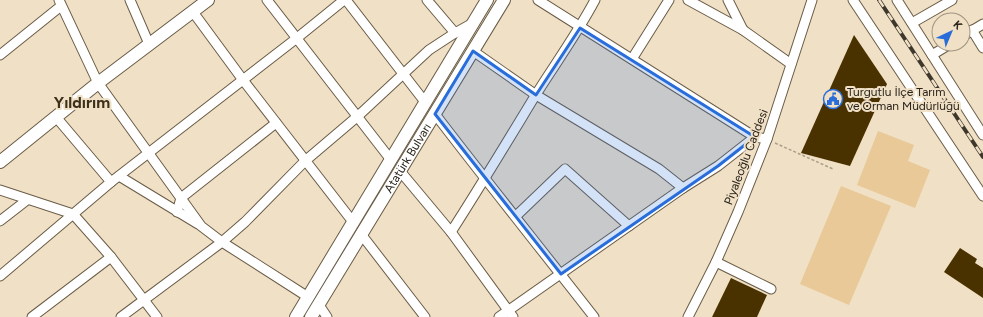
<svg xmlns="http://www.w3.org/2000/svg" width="983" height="317" viewBox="0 0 983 317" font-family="Figtree,sans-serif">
<rect width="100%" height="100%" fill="#f0e0c6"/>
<g fill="#e8c997">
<polygon points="878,131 914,145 908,161 930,170 915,208 857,185"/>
<polygon points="841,186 891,206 849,305 800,284"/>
</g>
<g fill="#4a3100">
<polygon points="854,35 887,84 850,166 801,153"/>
<polygon points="960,248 977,259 975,263 983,268 983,298 944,272"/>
<polygon points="731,278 767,295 757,317 712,317"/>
</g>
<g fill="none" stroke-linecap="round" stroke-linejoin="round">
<defs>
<g id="minor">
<polyline points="59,0 98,83 201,226 222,242 308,297"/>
<polyline points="130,0 149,44"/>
<polyline points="267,0 391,160"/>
<polyline points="346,0 425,102"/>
<polyline points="427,0 455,33"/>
<polyline points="538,0 755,137 767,139"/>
<polyline points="688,0 743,30 791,64"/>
<polyline points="728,0 743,30"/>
<polyline points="853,0 983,196"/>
<polyline points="897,0 983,135"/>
<polyline points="193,12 243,80 353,222"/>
<polyline points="912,23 952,0"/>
<polyline points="972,30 983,48"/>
<polyline points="963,36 983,24"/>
<polyline points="473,51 536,95 659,169 683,188 499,317"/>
<polyline points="0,55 61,6"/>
<polyline points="932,55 950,44"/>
<polyline points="632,59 669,0"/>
<path d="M435 114C487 182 541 249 594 317"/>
<polyline points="56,117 111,182"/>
<polyline points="400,171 451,232 513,317"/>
<polyline points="119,176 198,224"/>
<polyline points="683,188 718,166 755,137"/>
<polyline points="0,190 73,214 111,257 157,317"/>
<polyline points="177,212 181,198 276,123"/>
<polyline points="516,216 565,169 629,226"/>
<polyline points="0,221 27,200"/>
<path d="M451 232C480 187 507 142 535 96 555 64 577 34 595 0"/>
<polyline points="361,234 425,317"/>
<polyline points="716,262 771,289"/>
<polyline points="0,276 111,182 297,38 344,0"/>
<polyline points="319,305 327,317"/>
<polyline points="32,317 111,257"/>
<polyline points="121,317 222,242 245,222 305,161 358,116 429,50 455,33 473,23"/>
<polyline points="688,317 716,262 738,212 767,139 812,0"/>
</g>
<g id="major">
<polyline points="0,162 98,83 208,0"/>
<polyline points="296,317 487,0"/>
<path id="s1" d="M311 317 504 0"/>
</g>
</defs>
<use href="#minor" stroke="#6a5c46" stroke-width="11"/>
<use href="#major" stroke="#6a5c46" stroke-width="14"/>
<polyline stroke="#ab9e8a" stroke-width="1.5" stroke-dasharray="3 2" stroke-linecap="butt" points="775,143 833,169"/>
<use href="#minor" stroke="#fff" stroke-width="9"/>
<use href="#major" stroke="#fff" stroke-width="12"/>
<defs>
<polyline id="rail" points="879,0 983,157"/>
</defs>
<use href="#rail" stroke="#3e372b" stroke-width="4"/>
<use href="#rail" stroke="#f0e0c6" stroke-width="2.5" stroke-dasharray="8" stroke-linecap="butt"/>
</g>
<path fill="#286dda" fill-opacity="0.2" stroke="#286dda" stroke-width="3" stroke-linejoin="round" d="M580 28 755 137 718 166 561 274 435 114 473 51 536 95Z"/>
<defs>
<symbol id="civic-ring" viewBox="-11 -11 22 22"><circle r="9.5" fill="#f0e0c6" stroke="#286dda" stroke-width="1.5"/><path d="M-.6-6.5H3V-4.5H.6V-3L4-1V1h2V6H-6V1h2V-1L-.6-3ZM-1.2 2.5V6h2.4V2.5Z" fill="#286dda"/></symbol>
</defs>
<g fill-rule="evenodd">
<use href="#civic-ring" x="822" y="88" width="22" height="22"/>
</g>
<g text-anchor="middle" stroke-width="4" stroke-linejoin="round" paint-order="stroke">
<g font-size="12" fill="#292319" stroke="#f0e0c6" text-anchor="start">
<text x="847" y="96">Turgutlu İlçe Tarım<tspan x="847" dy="14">ve Orman Müdürlüğü</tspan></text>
</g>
<g font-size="12" fill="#292319" stroke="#f0e0c6">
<text transform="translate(746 157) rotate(-69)" y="4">Piyaleoğlu Caddesi</text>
<text dy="4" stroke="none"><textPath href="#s1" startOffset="186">Atatürk Bulvarı</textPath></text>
</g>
<g font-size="16" font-weight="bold" fill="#3d301b" stroke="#f0e0c6">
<text x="82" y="108">Yıldırım</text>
</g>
</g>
<g transform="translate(951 32) rotate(44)"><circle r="19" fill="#f0e0c6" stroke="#a09481"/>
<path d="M0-3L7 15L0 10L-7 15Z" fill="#286dda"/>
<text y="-6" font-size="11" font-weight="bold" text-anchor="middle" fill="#292319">K</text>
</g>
</svg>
